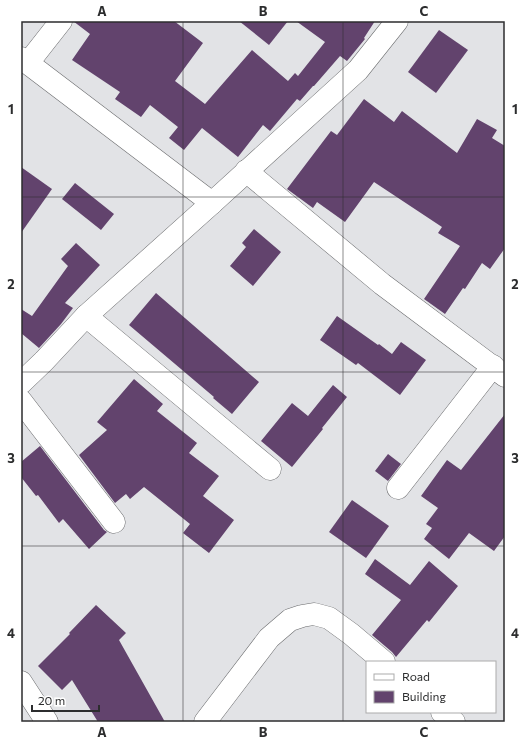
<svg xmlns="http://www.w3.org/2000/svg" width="526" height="743" viewBox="0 0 526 743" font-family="Commissioner,sans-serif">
<rect width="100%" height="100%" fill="#e2e3e6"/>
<g fill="#62436d">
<polygon points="73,21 174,21 203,43 175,81 205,104 252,50 288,81 295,73 298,76 325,42 296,21 375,21 364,38 365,39 347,61 340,56 314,86 313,86 300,101 297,99 270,131 263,125 238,157 202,128 184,150 169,138 178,127 150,105 141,117 115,99 120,92 72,60 90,34"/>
<polygon points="239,21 288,21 269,45"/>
<polygon points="439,30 468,50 436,93 408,72"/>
<polygon points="364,99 394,122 402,111 457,153 477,119 497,130 492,138 505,146 505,248 490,269 482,263 465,289 463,288 445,314 424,299 460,246 438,233 442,227 374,182 345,222 317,202 313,208 287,189 331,131 337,135"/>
<polygon points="21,167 52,189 21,233"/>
<polygon points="75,183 114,214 101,230 62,199"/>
<polygon points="254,229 281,252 253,286 230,266 246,247 242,243"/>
<polygon points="76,243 100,265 65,303 73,308 61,324 39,348 21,333 21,309 32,316 68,266 61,259"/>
<polygon points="156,293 259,382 232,414 213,398 214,397 129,325"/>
<polygon points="337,316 378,345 379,344 392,354 401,342 426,360 400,395 358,363 356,365 320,340"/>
<polygon points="134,379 163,404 157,411 197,443 189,453 219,476 203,496 234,520 209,553 183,533 190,524 144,487 130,499 126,494 115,503 79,455 107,430 97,422"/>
<polygon points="333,385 347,397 322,428 323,429 292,467 261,441 292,403 308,416"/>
<polygon points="505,414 505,536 494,551 469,533 449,559 424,539 432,528 426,524 438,508 421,496 447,460 461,470"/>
<polygon points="40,446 104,530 107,532 89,549 63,519 59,523 38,495 36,496 21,477 21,462"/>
<polygon points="388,454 401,464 388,481 375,471"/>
<polygon points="352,500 389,526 366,558 329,532"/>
<polygon points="375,559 410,585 429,561 458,586 429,622 427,620 396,657 392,652 372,635 401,600 365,574"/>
<polygon points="96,605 126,633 119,640 165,722 98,722 72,680 62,690 38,666 70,634 69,633"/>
</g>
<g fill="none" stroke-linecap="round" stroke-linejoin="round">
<defs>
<g id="minor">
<polyline points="21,58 212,203"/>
<polyline points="28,63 61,21"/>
<polyline points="246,171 382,284 505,376"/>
<polyline points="86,316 270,469"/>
<polyline points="21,383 44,361 86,316 212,203 358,70 397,21"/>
<polyline points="21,401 114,522"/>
<polyline points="398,488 493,366"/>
<polyline points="21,682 47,722"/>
<polyline points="442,712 454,722"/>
<polyline points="205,722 269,638 290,620 302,616 314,614 329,618 351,634 384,662"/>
</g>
</defs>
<use href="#minor" stroke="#6b6c6e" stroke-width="23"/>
<use href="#minor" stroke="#fff" stroke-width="22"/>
</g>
<path fill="none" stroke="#2c2d2e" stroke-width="1" stroke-opacity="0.55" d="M183 21V722M343 21V722M21 197H505M21 372H505M21 546H505"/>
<rect width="526" height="743" fill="none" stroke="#ffffff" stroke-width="44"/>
<rect x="366" y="661" width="130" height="52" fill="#ffffff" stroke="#ababab"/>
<rect x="374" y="674" width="20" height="6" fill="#ffffff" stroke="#ababab"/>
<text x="402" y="681" font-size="12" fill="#2c2d2e">Road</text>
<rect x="374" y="691" width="20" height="12" fill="#62436d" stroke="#ababab"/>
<text x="402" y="701" font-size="12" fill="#2c2d2e">Building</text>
<path d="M32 705v6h67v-6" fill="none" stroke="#2c2d2e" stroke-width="2"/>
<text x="38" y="705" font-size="12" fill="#2c2d2e" stroke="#ffffff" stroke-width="3" paint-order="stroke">20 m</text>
<rect x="22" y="22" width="482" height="699" fill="none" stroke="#2c2d2e" stroke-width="1.5"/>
<g font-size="13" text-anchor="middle" font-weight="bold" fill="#2c2d2e">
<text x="102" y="16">A</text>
<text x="263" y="16">B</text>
<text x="424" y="16">C</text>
<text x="11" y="114">1</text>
<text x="515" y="114">1</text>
<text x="11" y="289">2</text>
<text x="515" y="289">2</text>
<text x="11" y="463">3</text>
<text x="515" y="463">3</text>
<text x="11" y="638">4</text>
<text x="515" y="638">4</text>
<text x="102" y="737">A</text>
<text x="263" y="737">B</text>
<text x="424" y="737">C</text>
</g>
</svg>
